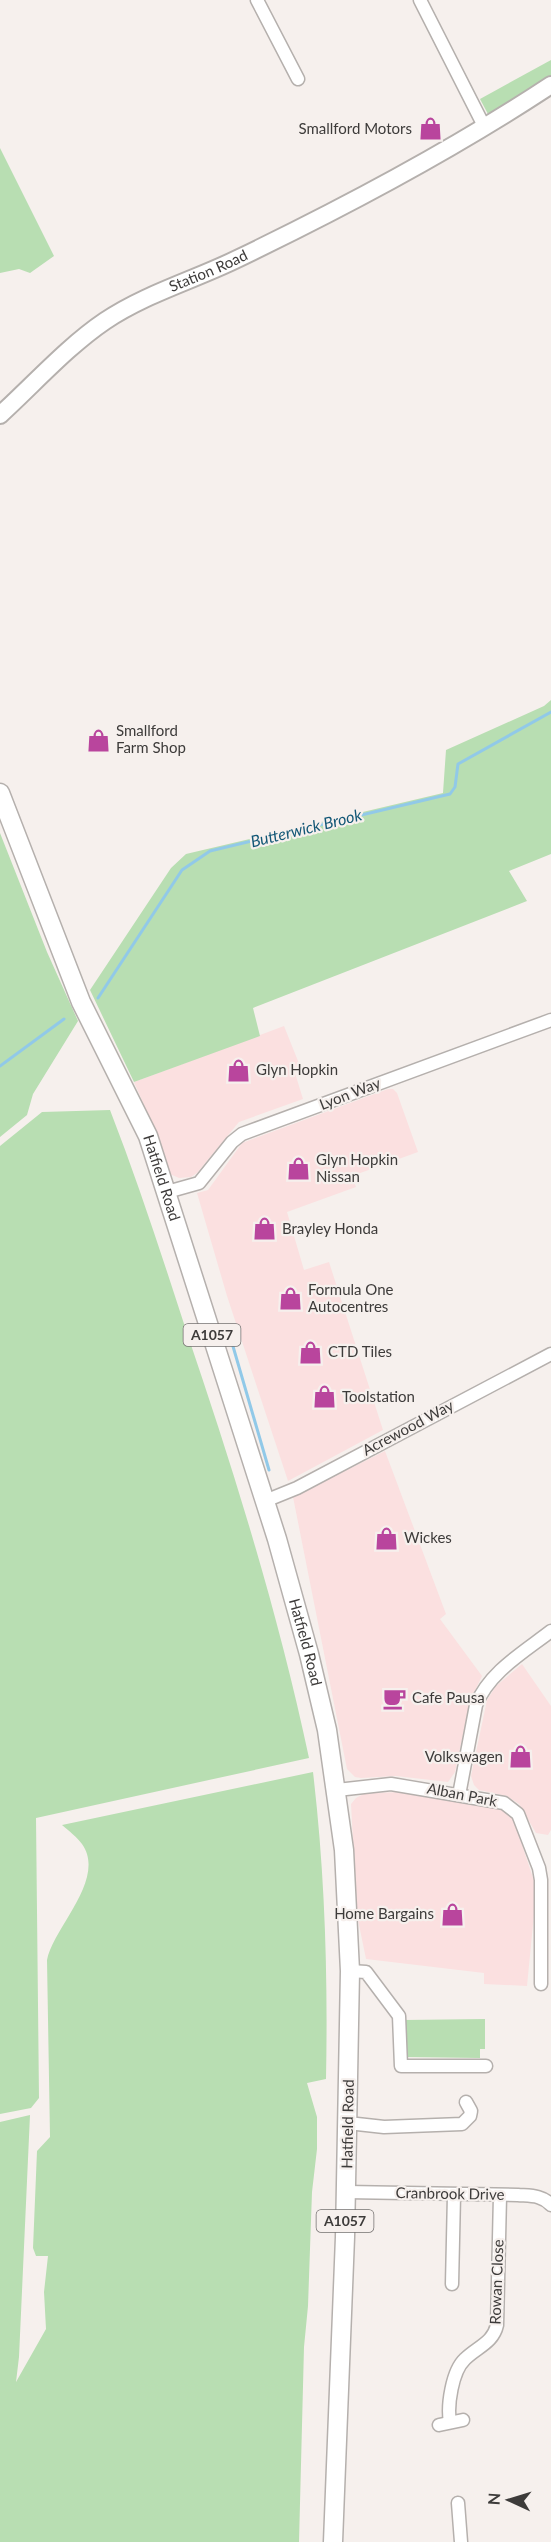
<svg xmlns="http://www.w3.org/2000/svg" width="551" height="2542" viewBox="0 0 551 2542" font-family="Lato,sans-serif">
<rect width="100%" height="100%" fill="#f6f0ed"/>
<g fill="#fbe0e0">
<polygon points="284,1026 302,1071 295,1073 303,1099 239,1122 197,1173 191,1177 179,1178 170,1174 153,1126 134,1082"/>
<polygon points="388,1089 393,1089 397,1093 418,1152 352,1176 356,1187 287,1212 304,1270 329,1262 383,1430 288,1481 227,1296 197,1193 208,1190 242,1143"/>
<polygon points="385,1451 446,1614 440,1619 482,1676 470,1701 455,1772 448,1782 396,1776 361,1778 355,1777 347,1769 293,1497"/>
<polygon points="522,1664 551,1706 551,1830 548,1835 536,1833 519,1804 507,1796 479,1790 474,1785 471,1776 487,1700 496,1686"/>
<polygon points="404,1792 511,1811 534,1881 535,1904 527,1986 484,1984 484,1973 366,1959 357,1915 351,1804 356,1798 365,1793"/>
</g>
<g fill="#b8deb2">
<polygon points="551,60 551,78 489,116 480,99"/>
<polygon points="0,148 54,256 30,273 19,269 0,273"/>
<polygon points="551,700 551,854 509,871 527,901 253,1008 260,1036 134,1082 90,990 171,868 186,854 443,793 446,750 544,706"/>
<polygon points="0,833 47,952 78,1021 33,1094 27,1115 0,1137"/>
<path d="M110 1110C138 1182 162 1256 186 1330 234 1471 278 1612 309 1758L36 1818 39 2098 31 2108 0 2114V1146L42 1112Z"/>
<path d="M313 1772C325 1874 328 1976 326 2079L307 2083 317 2117V2149L312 2192 308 2306 304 2347 299 2542H0V2122L30 2115 19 2357 16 2382 46 2329 44 2292 48 2256H36L33 2248 37 2151 50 2137 47 1960C53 1928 107 1879 82 1844 77 1837 69 1831 62 1825Z"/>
<polygon points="485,2019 485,2049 480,2049 480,2058 406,2057 404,2020"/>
</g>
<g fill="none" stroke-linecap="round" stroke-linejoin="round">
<g stroke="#91c9e8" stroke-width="3">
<polyline points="98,998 182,870 210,851 450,794 455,787 458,764 551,712"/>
<polyline points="0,1066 64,1019"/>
<polyline points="230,1336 269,1470"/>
</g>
<defs>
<g id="street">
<polyline points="257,0 298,79"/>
<polyline points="420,0 485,128"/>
<polyline points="167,1192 199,1183 232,1142 242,1134 551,1020"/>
<polyline points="265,1501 297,1488 551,1354"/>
<polyline points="337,1790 391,1784 504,1803 518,1814 539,1868 541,1880 541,1984"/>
<path d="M459 1795 476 1705C489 1672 524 1652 551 1631"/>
<polyline points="350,1971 366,1972 399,2016 401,2066 486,2066"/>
<polyline points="348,2123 384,2127 462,2124 470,2116 471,2111 466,2102"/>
<path d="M346 2192 518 2195C531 2196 542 2195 551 2205"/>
<polyline points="452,2284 454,2195"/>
<path d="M450 2422C447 2406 452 2371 465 2359 477 2347 493 2343 497 2325L500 2196"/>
<polyline points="439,2425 463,2420"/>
<polyline points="458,2503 461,2542"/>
</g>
<g id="secondary">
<path id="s1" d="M0 415C34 384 68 346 105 321 145 294 194 280 237 259 345 207 451 151 551 85"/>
</g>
<g id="primary">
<path id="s2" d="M0 793 81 1002 148 1136 277 1539 309 1654 327 1730 344 1850 350 1971 345 2237 333 2542"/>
</g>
</defs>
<use href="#street" stroke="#b5b0ad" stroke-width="15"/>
<use href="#secondary" stroke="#b5b0ad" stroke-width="20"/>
<use href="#primary" stroke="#b5b0ad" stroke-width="21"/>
<use href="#street" stroke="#fff" stroke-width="12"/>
<use href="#secondary" stroke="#fff" stroke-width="16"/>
<use href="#primary" stroke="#fff" stroke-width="18"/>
</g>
<defs>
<symbol id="shop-bare" viewBox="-9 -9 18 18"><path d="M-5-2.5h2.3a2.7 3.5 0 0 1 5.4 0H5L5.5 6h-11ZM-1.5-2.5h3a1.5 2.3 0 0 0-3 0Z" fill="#b9459d" stroke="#f6f0ed" stroke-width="2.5" paint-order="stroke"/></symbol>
<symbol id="cafe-bare" viewBox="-9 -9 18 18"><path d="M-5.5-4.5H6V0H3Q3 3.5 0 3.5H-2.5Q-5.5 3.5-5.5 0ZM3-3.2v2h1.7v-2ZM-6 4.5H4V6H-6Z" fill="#b9459d" stroke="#f6f0ed" stroke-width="2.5" paint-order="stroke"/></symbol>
</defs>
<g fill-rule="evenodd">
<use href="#shop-bare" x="414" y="112" width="33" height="33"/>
<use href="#shop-bare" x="82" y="724" width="33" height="33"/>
<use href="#shop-bare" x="222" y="1054" width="33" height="33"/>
<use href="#shop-bare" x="282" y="1152" width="33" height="33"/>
<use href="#shop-bare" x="248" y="1212" width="33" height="33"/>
<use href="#shop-bare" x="274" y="1282" width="33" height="33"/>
<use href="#shop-bare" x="294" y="1336" width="33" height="33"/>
<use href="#shop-bare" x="308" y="1380" width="33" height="33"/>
<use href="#shop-bare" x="370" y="1522" width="33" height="33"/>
<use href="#cafe-bare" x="378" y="1682" width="33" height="33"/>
<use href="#shop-bare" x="504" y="1740" width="33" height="33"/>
<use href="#shop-bare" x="436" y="1898" width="33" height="33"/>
</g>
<g text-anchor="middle" stroke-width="4.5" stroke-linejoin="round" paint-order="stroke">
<g fill="#f6f0ed" stroke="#747170" stroke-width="1.5">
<rect x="183.5" y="1324" width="57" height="22" rx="4.5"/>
<rect x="316.5" y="2210" width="57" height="22" rx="4.5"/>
</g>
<g font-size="14" font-weight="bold" fill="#3d3b3a">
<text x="212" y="1340">A1057</text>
<text x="345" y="2226">A1057</text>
</g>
<g font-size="15" fill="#3d3b3a" stroke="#f6f0ed" text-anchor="start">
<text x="412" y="134" text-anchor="end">Smallford Motors</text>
<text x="116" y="736">Smallford<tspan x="116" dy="17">Farm Shop</tspan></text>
<text x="256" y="1075">Glyn Hopkin</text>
<text x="316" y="1165">Glyn Hopkin<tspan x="316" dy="17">Nissan</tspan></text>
<text x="282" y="1234">Brayley Honda</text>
<text x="308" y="1295">Formula One<tspan x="308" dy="17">Autocentres</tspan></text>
<text x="328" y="1357">CTD Tiles</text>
<text x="342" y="1402">Toolstation</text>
<text x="404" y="1543">Wickes</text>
<text x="412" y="1703">Cafe Pausa</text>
<text x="503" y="1762" text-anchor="end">Volkswagen</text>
<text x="434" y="1919" text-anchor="end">Home Bargains</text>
</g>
<g font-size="15" fill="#3d3b3a" stroke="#f6f0ed">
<text dy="5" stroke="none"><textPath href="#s1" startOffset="256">Station Road</textPath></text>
<text transform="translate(350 1094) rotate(-21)" y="5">Lyon Way</text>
<text dy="5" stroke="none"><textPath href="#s2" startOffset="418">Hatfield Road</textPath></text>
<text transform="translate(408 1428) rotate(-28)" y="5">Acrewood Way</text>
<text dy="5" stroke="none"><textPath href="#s2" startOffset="904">Hatfield Road</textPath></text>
<text transform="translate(462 1795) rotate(11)" y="5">Alban Park</text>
<text transform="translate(348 2124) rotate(-89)" y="5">Hatfield Road</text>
<text transform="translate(450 2194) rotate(1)" y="5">Cranbrook Drive</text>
<text transform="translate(497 2282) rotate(-88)" y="5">Rowan Close</text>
</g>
<g font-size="16" font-style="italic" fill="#125776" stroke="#f6f0ed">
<text transform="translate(306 828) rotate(-14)" y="6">Butterwick Brook</text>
</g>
</g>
<g transform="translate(509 2500) rotate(274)" stroke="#f6f0ed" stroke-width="4.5" paint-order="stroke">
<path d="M0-4.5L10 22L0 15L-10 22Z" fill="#3d3b3a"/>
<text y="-9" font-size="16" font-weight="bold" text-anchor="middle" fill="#3d3b3a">N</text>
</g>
</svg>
